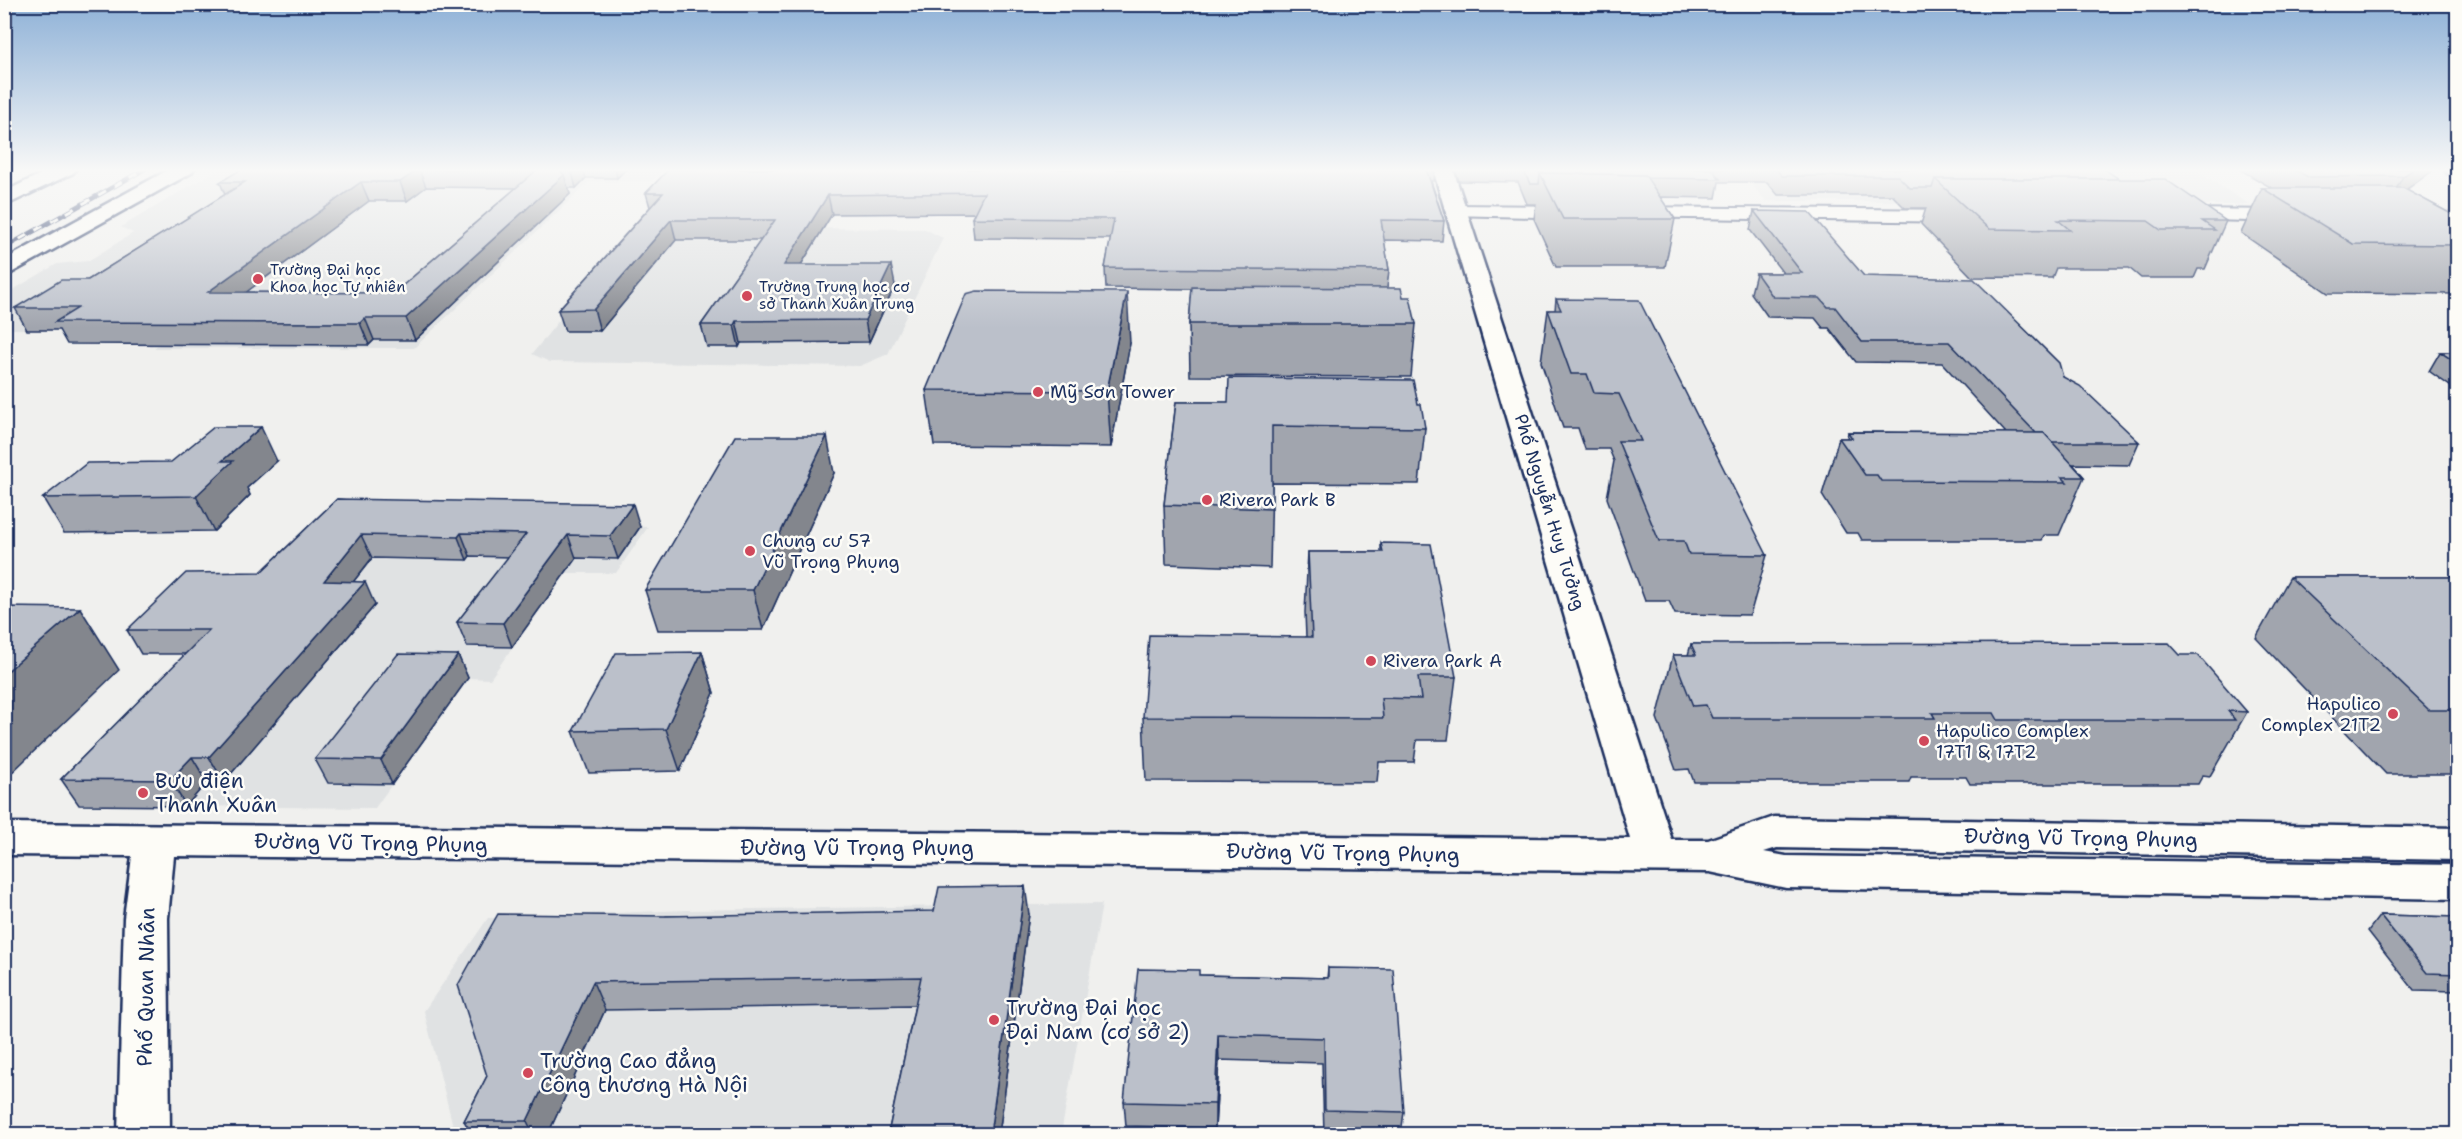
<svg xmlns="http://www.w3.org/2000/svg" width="2462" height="1139" viewBox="0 0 2462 1139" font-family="'Shantell Sans',sans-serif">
<rect width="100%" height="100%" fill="#f0f0ee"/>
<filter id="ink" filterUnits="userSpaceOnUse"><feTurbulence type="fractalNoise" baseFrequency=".0167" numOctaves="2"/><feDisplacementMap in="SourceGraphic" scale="12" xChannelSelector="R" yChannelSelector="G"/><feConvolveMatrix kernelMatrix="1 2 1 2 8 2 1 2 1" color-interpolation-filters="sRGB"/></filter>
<g filter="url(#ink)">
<g fill="#e0e2e3">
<polygon points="219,169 663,169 652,181 589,182 414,348 154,348 178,330 5,329 4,295 57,264 88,261 133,233 121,227"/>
<polygon points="1738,169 1958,201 1766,201"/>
<polygon points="2093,169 2194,169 2250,205 2143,205"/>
<polygon points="652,227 925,229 943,238 888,354 860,366 550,362 532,354 627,236"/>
<polygon points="496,524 648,527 616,573 566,573 490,679 468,678 375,808 79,805 312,557"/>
<polygon points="1102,904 1061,1134 455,1134 424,1011 488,918 687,910"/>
</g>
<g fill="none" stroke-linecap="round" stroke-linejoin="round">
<defs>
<g id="minor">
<polygon points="1456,205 1576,206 1586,212 1576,218 1449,215 1446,211 1449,207"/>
<polygon points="1630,207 1963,210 1973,216 1963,222 1623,217 1620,213"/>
<polygon points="2176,209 2290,210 2300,216 2290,222 2169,219 2166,215 2169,211"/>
</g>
<g id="tertiary">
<polygon points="1433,169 1453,169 1672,840 1708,840 1774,817 2458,828 2458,860 1777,848 1764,852 1786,856 2458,865 2458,899 1786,888 1710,872 174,856 168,918 170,1134 118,1134 124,918 132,856 4,855 4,823 1630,839"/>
<polygon points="2444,169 2458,169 2458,176 2447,173"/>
</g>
<g id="primary">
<polygon points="51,169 76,169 73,173 4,206 4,192"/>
<polygon points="170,169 194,169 191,173 4,277 4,260"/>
</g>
</defs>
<use href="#minor" stroke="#1b2f5e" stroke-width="4"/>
<use href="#tertiary" stroke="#1b2f5e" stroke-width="5"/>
<use href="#primary" stroke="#1b2f5e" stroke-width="5"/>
<use href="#minor" fill="#fdfcf7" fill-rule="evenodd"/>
<use href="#tertiary" fill="#fdfcf7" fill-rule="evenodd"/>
<use href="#primary" fill="#fdfcf7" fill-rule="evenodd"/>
<defs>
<polyline id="rail" points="4,248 145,169"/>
</defs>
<use href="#rail" stroke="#1b2f5e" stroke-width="4.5"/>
<use href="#rail" stroke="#fdfcf7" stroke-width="3" stroke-dasharray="9" stroke-linecap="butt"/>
</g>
<g fill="#a1a5ae" stroke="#1b2f5e" stroke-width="1.5" fill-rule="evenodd">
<path d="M242 169H1435L1434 181H1431L1444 221 1442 241 1384 240 1389 270 1387 288 1403 297 1416 324 1411 377 1190 376 1189 324 1192 289 1106 288 1105 268 1111 239 974 238 972 218 975 213 832 214 801 265 895 285 869 342 741 343 739 347H707L701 325 761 240H676L600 331H565L558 310 650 207 646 193 669 169H626L617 178H586L576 188H568L570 194 415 340H374L369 345 67 344 59 330H27L15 308 88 280 225 195 220 182ZM426 187 516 188 394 293 246 292 369 201H407Z"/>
<polygon points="1455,169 2104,169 2119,179 2226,221 2205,269 2198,269 2194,278 2141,278 2129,268 2056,268 2052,278 1972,277 1921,224 1926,208 1905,208 1892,195 1778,195 1767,182 1719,182 1716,198 1660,197 1675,219 1665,267 1556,267 1534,219 1536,204 1527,204 1518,182 1459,181"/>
<polygon points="2239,169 2435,169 2406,190 2457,217 2457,294 2328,293 2241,233 2262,188 2272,188"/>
<polygon points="1754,211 1864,276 2063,377 2139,442 2129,465 2073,464 2084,477 2059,535 2045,535 2042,540 1862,540 1858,533 1846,533 1822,495 1839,438 1847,438 1848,432 2006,433 1942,363 1856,362 1829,328 1823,328 1815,318 1768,317 1751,293 1756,273 1783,273 1750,230"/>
<polygon points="1556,299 1767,555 1750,615 1675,614 1669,601 1645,601 1607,498 1614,461 1609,449 1585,449 1578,428 1563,428 1541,362 1548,310 1555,310"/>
<polygon points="1130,343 1111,447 934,445 926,390"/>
<polygon points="2440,352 2457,352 2457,391 2429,371"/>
<polygon points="1176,402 1418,404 1425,428 1419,484 1272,483 1270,568 1166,564 1164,505"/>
<polygon points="277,461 247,488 250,495 214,531 64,533 43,498"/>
<polygon points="834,473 763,630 658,630 645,590"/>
<polygon points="337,499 640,527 618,559 576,558 512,647 467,646 457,622 509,557 470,556 467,560 372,558 353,582 375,605 224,782 207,782 186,806 79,805 61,779 186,654 141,654 127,630 261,572"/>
<polygon points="1381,543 1456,677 1448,740 1417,740 1414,762 1379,762 1377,782 1146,781 1143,717 1306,637 1305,612 1308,552 1381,552"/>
<polygon points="2290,577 2457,577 2457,774 2386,774 2256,638"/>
<polygon points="1691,644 2180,655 2247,712 2210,776 2203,775 2198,784 1970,784 1966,777 1911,777 1909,782 1694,782 1689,769 1676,770 1657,718 1673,655 1688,655"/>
<polygon points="702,652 714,693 680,771 589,773 573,731"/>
<polygon points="458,655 468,678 392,784 328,783 315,759"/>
<polygon points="1029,914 999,1134 888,1134 915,1005 605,1010 548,1134 472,1134 464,1121 487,1076 666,916"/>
<polygon points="2380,915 2457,917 2457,991 2414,990 2368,931"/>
<polygon points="1328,968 1404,1112 1401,1134 1324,1134 1322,1063 1219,1060 1215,1128 1126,1126 1124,1102 1199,975 1327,978"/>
</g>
<g fill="#83868d" stroke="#1b2f5e" stroke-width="1.5">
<polygon points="419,169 426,187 407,201 400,182"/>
<polygon points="571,169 583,169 586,178 576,188"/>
<polygon points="615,169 626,169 617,178"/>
<polygon points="2414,169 2435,169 2390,201 2403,176"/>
<polygon points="564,175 570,194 415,340 406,318"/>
<polygon points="361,182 369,201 218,313 208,292"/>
<polygon points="828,195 832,214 788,286 784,265"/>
<polygon points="671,220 676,240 600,331 594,309"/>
<polygon points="891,265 895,285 869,342 865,320"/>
<polygon points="1127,292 1130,343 1111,447 1107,391"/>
<polygon points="365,318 374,340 369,345 360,323"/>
<polygon points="736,321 741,343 739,347 734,325"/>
<polygon points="261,427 277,461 247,488 250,495 214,531 196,496 222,461"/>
<polygon points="827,436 834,473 763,630 753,590"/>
<polygon points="633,504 640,527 618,559 610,536"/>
<polygon points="461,533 470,556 467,560 458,537"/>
<polygon points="361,535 372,558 335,605 324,581"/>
<polygon points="568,535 576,558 512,647 503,623"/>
<polygon points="365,582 375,605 224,782 209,757"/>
<polygon points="80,608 119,670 4,780 4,674"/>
<polygon points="702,652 714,693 680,771 666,729"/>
<polygon points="458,655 468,678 392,784 381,760"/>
<polygon points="192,757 207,782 186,806 170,780"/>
<polygon points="1025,886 1029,914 999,1134 990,1134"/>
<polygon points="593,982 605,1010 548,1134 533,1134 527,1121"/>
<polygon points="1218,1035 1219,1060 1215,1128 1215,1104"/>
</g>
<g fill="#bbc0ca" stroke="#1b2f5e" stroke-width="1.5" fill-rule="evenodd">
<path d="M242 169H571H559L564 175 406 318H365L360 323 55 322 78 308H15L61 280H88L245 182H220ZM419 169H538L394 293 208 292 361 182H400Z"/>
<polygon points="669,169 1426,169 1444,221 1381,220 1389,270 1105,268 1114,219 972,218 984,193 828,195 784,265 891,265 865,320 736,321 734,325 701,325 775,220 671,220 594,309 558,310 663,193 646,193"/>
<polygon points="1523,169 1712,169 1720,179 1648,178 1645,175 1540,173 1539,184 1530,184"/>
<polygon points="1776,169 2104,169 2119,179 1935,179 1932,188 1910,188 1898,176 1782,176"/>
<polygon points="2293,169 2414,169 2403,176 2308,177"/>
<polygon points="1540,173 1645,175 1675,219 1563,219"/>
<polygon points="1935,179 2165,179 2226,221 2202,221 2215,230 2161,230 2148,221 2058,220 2070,230 1989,229"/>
<polygon points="2262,188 2403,188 2457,217 2457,245 2353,244"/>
<polygon points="1754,211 1809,212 1864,276 1974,279 2059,363 2063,377 2080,386 2139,442 2052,442 2044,433 2036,433 1949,342 1862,342 1835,307 1828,307 1820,298 1773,297 1756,273 1802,273"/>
<polygon points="1192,287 1401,288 1403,297 1410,297 1416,324 1189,324"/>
<polygon points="977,291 1127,292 1107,391 926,390 966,294"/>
<polygon points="1556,299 1639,300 1767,555 1689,554 1684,541 1659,541 1618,441 1641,441 1619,394 1594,393 1587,374 1571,374 1548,310 1561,310"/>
<polygon points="2440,352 2457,352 2457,363"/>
<polygon points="1229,378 1413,380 1418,404 1421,404 1425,428 1272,426 1272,509 1164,505 1176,402 1228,402"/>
<polygon points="214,427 261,427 222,461 233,461 196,496 43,498 87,463 171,462"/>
<polygon points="1848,432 2044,433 2084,477 2062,477 2067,482 1881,481 1877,475 1865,475 1839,438 1852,438"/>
<polygon points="735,436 827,436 753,590 645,590"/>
<polygon points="337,499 633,504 610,536 568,535 503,623 457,622 526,534 461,533 458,537 361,535 324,581 365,582 209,757 192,757 170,780 61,779 209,630 127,630 186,573 261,572"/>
<polygon points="1381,543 1431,544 1456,677 1418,677 1421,699 1381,698 1383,718 1143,717 1149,635 1312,637 1308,552 1383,552"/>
<polygon points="2290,577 2457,577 2457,710 2429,710"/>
<polygon points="4,607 80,608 4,674"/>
<polygon points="2169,643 2180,655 2198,655 2247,712 2228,711 2235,720 1998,720 1994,713 1932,713 1935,718 1712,718 1706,705 1693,706 1673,655 1696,655 1691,644"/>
<polygon points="702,652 666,729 573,731 616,653"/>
<polygon points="398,654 458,655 381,760 315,759"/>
<polygon points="1025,886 990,1134 888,1134 921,977 593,982 527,1121 464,1121 487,1076 458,985 498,914 666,916 934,911 939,887"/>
<polygon points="2380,915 2457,917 2457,974 2427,973"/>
<polygon points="1328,968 1393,969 1404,1112 1325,1110 1324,1038 1218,1035 1215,1104 1124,1102 1138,969 1199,970 1199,975 1328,978"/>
</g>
</g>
<linearGradient id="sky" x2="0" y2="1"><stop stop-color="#8eb1d7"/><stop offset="0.52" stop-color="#f8f8f7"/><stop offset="1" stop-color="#f8f8f7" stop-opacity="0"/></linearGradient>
<rect width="2462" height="328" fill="url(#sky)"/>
<g fill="#d1495b" stroke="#fdfcf7" stroke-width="2">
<circle cx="258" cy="279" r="6"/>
<circle cx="747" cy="296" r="6"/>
<circle cx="1038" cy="392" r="6"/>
<circle cx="1207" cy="500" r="6"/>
<circle cx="750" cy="551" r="6"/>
<circle cx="1371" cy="661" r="6"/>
<circle cx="2393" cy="714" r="6"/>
<circle cx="1924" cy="741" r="6"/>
<circle cx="143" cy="793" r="6"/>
<circle cx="994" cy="1020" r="6"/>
<circle cx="528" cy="1073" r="6"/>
</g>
<g text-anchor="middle" stroke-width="5" stroke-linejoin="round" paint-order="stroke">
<g font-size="15" fill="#1b2f5e" stroke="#fdfcf7" text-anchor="start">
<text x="270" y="275">Trường Đại học<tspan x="270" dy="17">Khoa học Tự nhiên</tspan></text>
<text x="759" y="292">Trường Trung học cơ<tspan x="759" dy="17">sở Thanh Xuân Trung</tspan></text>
</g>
<g font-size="18" fill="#1b2f5e" stroke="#fdfcf7" text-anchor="start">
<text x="1050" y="398">Mỹ Sơn Tower</text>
<text x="1219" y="506">Rivera Park B</text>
<text x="762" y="547">Chung cư 57<tspan x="762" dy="21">Vũ Trọng Phụng</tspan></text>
<text x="1383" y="667">Rivera Park A</text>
<text x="2381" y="710" text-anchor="end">Hapulico<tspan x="2381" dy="21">Complex 21T2</tspan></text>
<text x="1936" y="737">Hapulico Complex<tspan x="1936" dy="21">17T1 &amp; 17T2</tspan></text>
</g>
<g font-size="18" fill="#1b2f5e" stroke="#fdfcf7">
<text transform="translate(1550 512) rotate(73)" y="6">Phố Nguyễn Huy Tưởng</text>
</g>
<g font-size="21" fill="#1b2f5e" stroke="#fdfcf7" text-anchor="start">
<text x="155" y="788">Bưu điện<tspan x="155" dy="24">Thanh Xuân</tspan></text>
<text x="1006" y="1015">Trường Đại học<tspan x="1006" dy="24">Đại Nam (cơ sở 2)</tspan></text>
<text x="540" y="1068">Trường Cao đẳng<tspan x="540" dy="24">Công thương Hà Nội</tspan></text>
</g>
<g font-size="21" fill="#1b2f5e" stroke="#fdfcf7">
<text transform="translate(2081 838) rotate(1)" y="7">Đường Vũ Trọng Phụng</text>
<text transform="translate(371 843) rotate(1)" y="7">Đường Vũ Trọng Phụng</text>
<text x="857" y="855">Đường Vũ Trọng Phụng</text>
<text transform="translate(1343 853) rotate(1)" y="7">Đường Vũ Trọng Phụng</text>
<text transform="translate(146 987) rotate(-89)" y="7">Phố Quan Nhân</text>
</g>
</g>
<rect width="2462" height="1139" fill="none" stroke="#fdfcf7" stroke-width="24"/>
<rect x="12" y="12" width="2438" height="1115" fill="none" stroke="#1b2f5e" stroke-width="2" filter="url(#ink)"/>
</svg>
